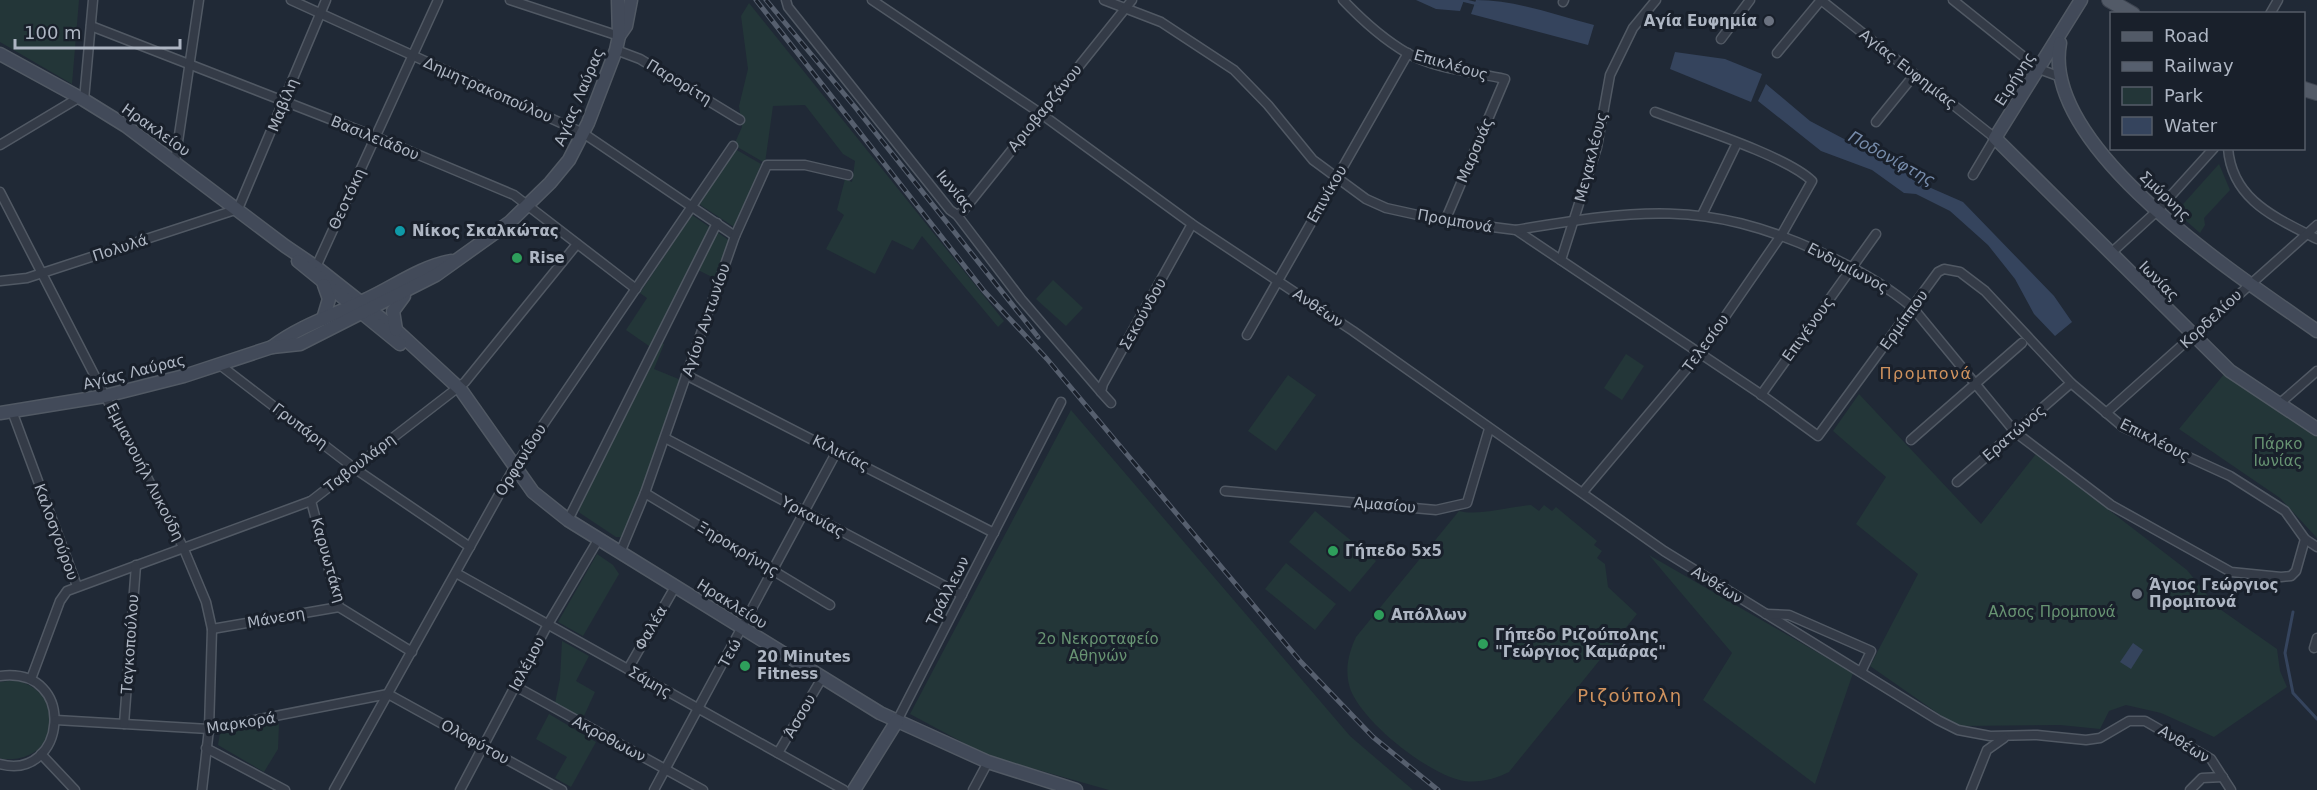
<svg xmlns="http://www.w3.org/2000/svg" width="2317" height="790" viewBox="0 0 2317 790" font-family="'DejaVu Sans',sans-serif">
<rect width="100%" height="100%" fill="#202936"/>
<g fill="#233638">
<polygon points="0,0 79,0 72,84 0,42"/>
<polygon points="749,3 1004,321 998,327 922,236 913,250 892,240 875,274 826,249 844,215 837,210 845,179 852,182 855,161 843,154 805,105 773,106 765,163 734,145 742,127 739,106 748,69 741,16"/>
<polygon points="735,149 761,164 737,229 699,204"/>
<polygon points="2219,164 2230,190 2204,218 2205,225 2200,233 2176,212"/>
<polygon points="692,215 730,241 716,279 698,270 661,343 664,344 654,369 681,380 626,533 622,537 616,537 580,513 575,504 648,350 649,346 626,330 647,298 640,293"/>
<polygon points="1053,280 1083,308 1066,326 1036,299"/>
<polygon points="1626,354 1644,366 1622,400 1604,388"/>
<polygon points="2225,373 2317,433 2317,538 2280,498 2179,429"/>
<polygon points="1288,375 1316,395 1276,451 1248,431"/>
<polygon points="1859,394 1981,524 2036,454 2187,570 2208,596 2207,600 2277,649 2280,671 2287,687 2214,737 2161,713 2126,705 2109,711 2100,729 2060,725 1956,726 1870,666 1918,574 1856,524 1886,477 1833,431"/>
<polygon points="1071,410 1350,736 1413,790 1109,790 988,756 910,714"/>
<path d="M1531 505 1539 511 1544 505 1552 511 1556 507 1597 541 1594 545 1602 551 1597 558 1605 564 1608 587 1637 614 1509 772C1495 779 1480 783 1464 781 1429 775 1365 724 1351 691 1344 672 1348 654 1356 637L1459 511C1479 516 1508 507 1531 505Z"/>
<polygon points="1315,511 1376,561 1350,592 1289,542"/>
<polygon points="597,554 613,565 619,574 583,636 558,622"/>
<polygon points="1649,555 1853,673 1815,784 1703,700 1732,653"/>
<polygon points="1286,563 1336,604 1315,630 1265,589"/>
<polygon points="562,641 589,656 576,681 595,692 583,718 555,703 560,679"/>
<path d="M15 680C70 693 59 764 3 759L0 758V682Z"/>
<polygon points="549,714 596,742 571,787 555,778 567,757 536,739"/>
<polygon points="279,723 278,749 264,772 218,745 220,733"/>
</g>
<g fill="#35445d">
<polygon points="1416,0 1464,0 1460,11 1436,9"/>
<path d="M1476 0C1516 0 1555 15 1594 25L1588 45 1471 14Z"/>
<polygon points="1675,52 1725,59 1762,74 1751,102 1670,69"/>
<polygon points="1766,84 1810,121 1899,168 1915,181 1963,202 2054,296 2072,322 2055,336 2034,314 2015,279 1988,245 1950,211 1916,194 1904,193 1872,170 1821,151 1758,101"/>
<polygon points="2133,643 2143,650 2131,669 2120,662"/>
</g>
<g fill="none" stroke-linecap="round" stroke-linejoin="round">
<g stroke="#35445d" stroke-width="3">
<polyline points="1462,0 1478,4"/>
<polyline points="2293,612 2285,653 2293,693 2317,719"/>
</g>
<defs>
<g id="street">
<polyline points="291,0 583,133 735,236"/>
<polyline points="510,0 619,36"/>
<polyline points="786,0 788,7 950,210 957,215 1021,299 1101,392"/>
<polyline points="872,0 1040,113 1192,224 1353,331 1664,551 1938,720 1958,730 1990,736 2037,735 2086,740 2100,738 2129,721 2145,721 2211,759 2231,790"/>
<polyline points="1104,0 1161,22 1234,70 1268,105 1313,160 1366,199 1386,208 1445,221 1516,230 1759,393 1818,436 1938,272 1944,269 1960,272 1985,291 2071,383 2123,427 2230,476 2285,511 2305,539 2317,547"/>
<path d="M1343 0C1362 20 1383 39 1407 53 1435 69 1474 72 1505 79L1445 221"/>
<polyline points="1821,0 1995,138 1973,175"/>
<polyline points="1953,0 2039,69 2058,76"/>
<polyline points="1563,2 1564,0"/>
<polyline points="2270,14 2278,0"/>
<polyline points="91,26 376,137 514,195 636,289"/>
<polyline points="1721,39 1750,0"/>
<polyline points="616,50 640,59 740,120"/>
<polyline points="1777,53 1821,0"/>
<polyline points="84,100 93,0"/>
<polyline points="1876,122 1915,74"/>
<polyline points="0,145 80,97"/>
<path d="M2228 148C2232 201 2277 218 2317 239"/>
<polyline points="175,162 199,0"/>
<polyline points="0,192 183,547 206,602 212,629 209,729 202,790"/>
<polyline points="957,215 963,211 1132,0"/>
<polyline points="1702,215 1737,143"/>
<path d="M1516 230C1636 210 1705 199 1820 252 1853 267 1885 284 1913 308L2015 432 2111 505 2231 572 2281 577 2291 576 2296 571 2305 539"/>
<polyline points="2110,254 2157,211 2214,148"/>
<polyline points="1561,260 1597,147 1610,75 1633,28 1656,0"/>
<polyline points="316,267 438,0"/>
<polyline points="0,281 27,278 238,209 326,0"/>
<polyline points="1247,335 1408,53"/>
<polyline points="220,365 354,468 470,547"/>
<polyline points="686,375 994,533"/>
<polyline points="1761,395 1876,234"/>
<polyline points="1111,403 1101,392 1103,384 1192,224"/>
<polyline points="2279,404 2317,371"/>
<polyline points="12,411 77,586"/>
<polyline points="2106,413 2317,225"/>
<polyline points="665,438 962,595"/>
<polyline points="1911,440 2022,343"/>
<polyline points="1957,482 2071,383"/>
<polyline points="1225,491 1436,510 1467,503 1489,429"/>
<path d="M1583 492 1700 353 1782 234 1812 181C1787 156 1692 126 1655 112"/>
<polyline points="645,493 830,605"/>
<polyline points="311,501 339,607 412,652"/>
<polyline points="568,520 717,223"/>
<polyline points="620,553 645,493 735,236 767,165 805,165 848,175"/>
<polyline points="456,573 844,790"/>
<polyline points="1766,614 1789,615 1871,651 1861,672"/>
<polyline points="212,629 339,607"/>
<polyline points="2314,648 2317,638"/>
<polyline points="628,669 675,587"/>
<path d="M0 676C79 666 66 782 0 764"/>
<polyline points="31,679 60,601 67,591 311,501 465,382 577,244"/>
<polyline points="515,686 703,790"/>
<polyline points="56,720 209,729 388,694 562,790"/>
<polyline points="897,721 1061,402"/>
<polyline points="124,724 136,565"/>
<polyline points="206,748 285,790"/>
<polyline points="778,753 822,678"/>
<polyline points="41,754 75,790"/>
<polyline points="334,790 515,466 733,146"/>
<polyline points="460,790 547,626 598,540"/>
<polyline points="654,790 837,451"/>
<polyline points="973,790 988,762"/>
<polyline points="1971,790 1987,750 2004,738"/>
<polyline points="2190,790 2202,778 2223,777"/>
</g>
<g id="secondary">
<polyline points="2081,0 1995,138 2230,371 2317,429"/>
<polyline points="619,36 626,26 631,0"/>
<path d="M2060 43C2040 149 2242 278 2317 331"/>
<polyline points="0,54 84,100 126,126 285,246 316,267 397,331 461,390 533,492 568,520 880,713 988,762 1076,790"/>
<polyline points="298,261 400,344"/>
<polyline points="323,319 329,299 324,285"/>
<polyline points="396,330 393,311 404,296"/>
<path d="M272 347C301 325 335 315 367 299 395 286 420 267 451 261"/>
<polyline points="0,413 105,396 184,376 272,347 300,344 436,275 510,222 550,183 569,160 588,123 616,50 619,36 618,0"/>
<polyline points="854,790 897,721"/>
</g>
<g id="primary">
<polyline points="2109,0 2133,14"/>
<polyline points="2304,89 2317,93"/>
</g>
</defs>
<use href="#street" stroke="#515964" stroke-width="11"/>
<use href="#secondary" stroke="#515964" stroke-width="15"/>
<use href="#primary" stroke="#3d4450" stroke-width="16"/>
<use href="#street" stroke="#343b47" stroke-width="8"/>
<use href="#secondary" stroke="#424a59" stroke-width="12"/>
<use href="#primary" stroke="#525a67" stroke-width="14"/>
<defs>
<g id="rail">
<polyline points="756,0 984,291 1047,359 1301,662 1373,737 1438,790"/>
<polyline points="766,0 855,107 1038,337"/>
</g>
</defs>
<use href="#rail" stroke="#565f6e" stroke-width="5"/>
<use href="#rail" stroke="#19202b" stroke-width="3" stroke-dasharray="9" stroke-linecap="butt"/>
</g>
<g fill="#6b7280" stroke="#19202b" stroke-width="2">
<circle cx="1769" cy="21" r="6"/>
<circle cx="2137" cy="594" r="6"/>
</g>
<circle fill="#0f9aa8" stroke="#19202b" stroke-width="2" cx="400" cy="231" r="6"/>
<g fill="#2e9e5b" stroke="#19202b" stroke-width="2">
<circle cx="517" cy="258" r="6"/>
<circle cx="1333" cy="551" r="6"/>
<circle cx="1379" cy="615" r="6"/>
<circle cx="1483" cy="644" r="6"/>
<circle cx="745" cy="666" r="6"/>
</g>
<g text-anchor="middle" stroke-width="6" stroke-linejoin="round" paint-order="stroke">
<g font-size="15" font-weight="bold" fill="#aeb6c3" stroke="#19202b" text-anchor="start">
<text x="1757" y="26" text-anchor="end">Αγία Ευφημία</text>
<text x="412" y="236">Νίκος Σκαλκώτας</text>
<text x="529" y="263">Rise</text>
<text x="1345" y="556">Γήπεδο 5x5</text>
<text x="2149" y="590">Άγιος Γεώργιος<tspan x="2149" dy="17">Προμπονά</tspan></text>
<text x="1391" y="620">Απόλλων</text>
<text x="1495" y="640">Γήπεδο Ριζούπολης<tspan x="1495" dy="17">"Γεώργιος Καμάρας"</tspan></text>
<text x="757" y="662">20 Μinutes<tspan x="757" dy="17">Fitness</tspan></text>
</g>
<g font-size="15" fill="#aeb6c3" stroke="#19202b">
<text transform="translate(1451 65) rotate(16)" y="5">Επικλέους</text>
<text transform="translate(1908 69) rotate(38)" y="5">Αγίας Ευφημίας</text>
<text transform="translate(2015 79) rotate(-57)" y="5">Ειρήνης</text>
<text transform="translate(679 82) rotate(31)" y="5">Παρορίτη</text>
<text transform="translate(488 90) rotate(24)" y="5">Δημητρακοπούλου</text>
<text transform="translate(579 97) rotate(-67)" y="5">Αγίας Λαύρας</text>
<text transform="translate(283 105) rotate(-68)" y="5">Μαβίλη</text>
<text transform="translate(1045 108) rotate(-51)" y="5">Αριοβαρζάνου</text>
<text transform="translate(156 130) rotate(35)" y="5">Ηρακλείου</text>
<text transform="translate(375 138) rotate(22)" y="5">Βασιλειάδου</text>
<text transform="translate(1475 150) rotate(-67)" y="5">Μαρσυάς</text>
<text transform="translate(1591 157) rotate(-76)" y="5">Μεγακλέους</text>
<text transform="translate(955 191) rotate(50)" y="5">Ιωνίας</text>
<text transform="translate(1327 194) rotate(-60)" y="5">Επινίκου</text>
<text transform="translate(2165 196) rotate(44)" y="5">Σμύρνης</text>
<text transform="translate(347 199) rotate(-65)" y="5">Θεοτόκη</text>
<text transform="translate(1455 221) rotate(10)" y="5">Προμπονά</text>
<text transform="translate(120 248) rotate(-18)" y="5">Πολυλά</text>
<text transform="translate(1848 268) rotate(28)" y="5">Ενδυμίωνος</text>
<text transform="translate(2159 281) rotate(45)" y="5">Ιωνίας</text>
<text transform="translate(1318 308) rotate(34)" y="5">Ανθέων</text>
<text transform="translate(1143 314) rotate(-61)" y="5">Σεκούνδου</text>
<text transform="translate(2211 319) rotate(-43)" y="5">Κορδελίου</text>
<text transform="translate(706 320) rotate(-71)" y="5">Αγίου Αντωνίου</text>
<text transform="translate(1904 320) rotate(-54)" y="5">Ερμίππου</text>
<text transform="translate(1808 329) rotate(-54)" y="5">Επιγένους</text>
<text transform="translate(1706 343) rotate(-54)" y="5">Τελεσίου</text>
<text transform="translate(134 372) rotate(-14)" y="5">Αγίας Λαύρας</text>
<text transform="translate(300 426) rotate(37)" y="5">Γρυπάρη</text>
<text transform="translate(2014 433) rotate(-41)" y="5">Ερατώνος</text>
<text transform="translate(2155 440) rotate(27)" y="5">Επικλέους</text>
<text transform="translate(841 453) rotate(27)" y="5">Κιλικίας</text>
<text transform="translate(521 460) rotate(-58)" y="5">Ορφανίδου</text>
<text transform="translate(360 463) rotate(-38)" y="5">Ταβουλάρη</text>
<text transform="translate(145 472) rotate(63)" y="5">Εμμανουήλ Λυκούδη</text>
<text transform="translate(1385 505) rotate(5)" y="5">Αμασίου</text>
<text transform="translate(813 517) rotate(28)" y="5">Υρκανίας</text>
<text transform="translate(56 532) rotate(70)" y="5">Καλοσγούρου</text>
<text transform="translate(738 549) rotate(31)" y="5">Ξηροκρήνης</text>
<text transform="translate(328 560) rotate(74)" y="5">Καρυωτάκη</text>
<text transform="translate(1717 585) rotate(32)" y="5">Ανθέων</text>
<text transform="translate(948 591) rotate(-63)" y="5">Τράλλεων</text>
<text transform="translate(732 604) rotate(32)" y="5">Ηρακλείου</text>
<text transform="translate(276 618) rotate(-10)" y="5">Μάνεση</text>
<text transform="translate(651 628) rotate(-60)" y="5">Φαλέα</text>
<text transform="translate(130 644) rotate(-86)" y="5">Ταγκοπούλου</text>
<text transform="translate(730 653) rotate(-61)" y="5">Τεώ</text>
<text transform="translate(527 664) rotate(-62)" y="5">Ιαλέμου</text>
<text transform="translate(650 682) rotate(30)" y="5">Σάμης</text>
<text transform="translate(800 716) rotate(-60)" y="5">Άσσου</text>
<text transform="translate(241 723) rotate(-9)" y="5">Μαρκορά</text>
<text transform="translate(609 739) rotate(28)" y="5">Ακροθωων</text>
<text transform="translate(475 742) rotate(29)" y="5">Ολοφύτου</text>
<text transform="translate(2184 744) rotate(32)" y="5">Ανθέων</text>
</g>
<g font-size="15" fill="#679372" stroke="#19202b">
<text x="2278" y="449">Πάρκο<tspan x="2278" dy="17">Ιωνίας</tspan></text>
<text x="2052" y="617">Αλσος Προμπονά</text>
<text x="1098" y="644">2ο Νεκροταφείο<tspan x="1098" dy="17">Αθηνών</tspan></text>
</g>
<g font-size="16" font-style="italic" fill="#778cab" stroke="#19202b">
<text transform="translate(1892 158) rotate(29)" y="6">Ποδονίφτης</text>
</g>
<g font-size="16" letter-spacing="1.5" fill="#cf925e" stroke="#19202b">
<text x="1926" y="379">Προμπονά</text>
</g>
<g font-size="18" letter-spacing="1.5" fill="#cf925e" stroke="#19202b">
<text x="1630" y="702">Ριζούπολη</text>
</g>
</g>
<rect x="2110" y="12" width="195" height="138" fill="#19202b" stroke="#555c68" stroke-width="1.5"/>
<rect x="2122" y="32" width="30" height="9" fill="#525a67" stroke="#555c68" stroke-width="1.5"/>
<text x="2164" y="42" font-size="18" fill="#aeb6c3">Road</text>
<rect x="2122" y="62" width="30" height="9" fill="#565f6e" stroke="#555c68" stroke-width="1.5"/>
<text x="2164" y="72" font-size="18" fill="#aeb6c3">Railway</text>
<rect x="2122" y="87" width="30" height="18" fill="#233638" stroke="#555c68" stroke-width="1.5"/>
<text x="2164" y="102" font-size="18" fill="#aeb6c3">Park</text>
<rect x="2122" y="117" width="30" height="18" fill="#35445d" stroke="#555c68" stroke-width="1.5"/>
<text x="2164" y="132" font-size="18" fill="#aeb6c3">Water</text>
<path d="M15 39v9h165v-9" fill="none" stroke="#aeb6c3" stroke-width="3"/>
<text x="24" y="39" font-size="18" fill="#aeb6c3" stroke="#19202b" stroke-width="4.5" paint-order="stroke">100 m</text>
</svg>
